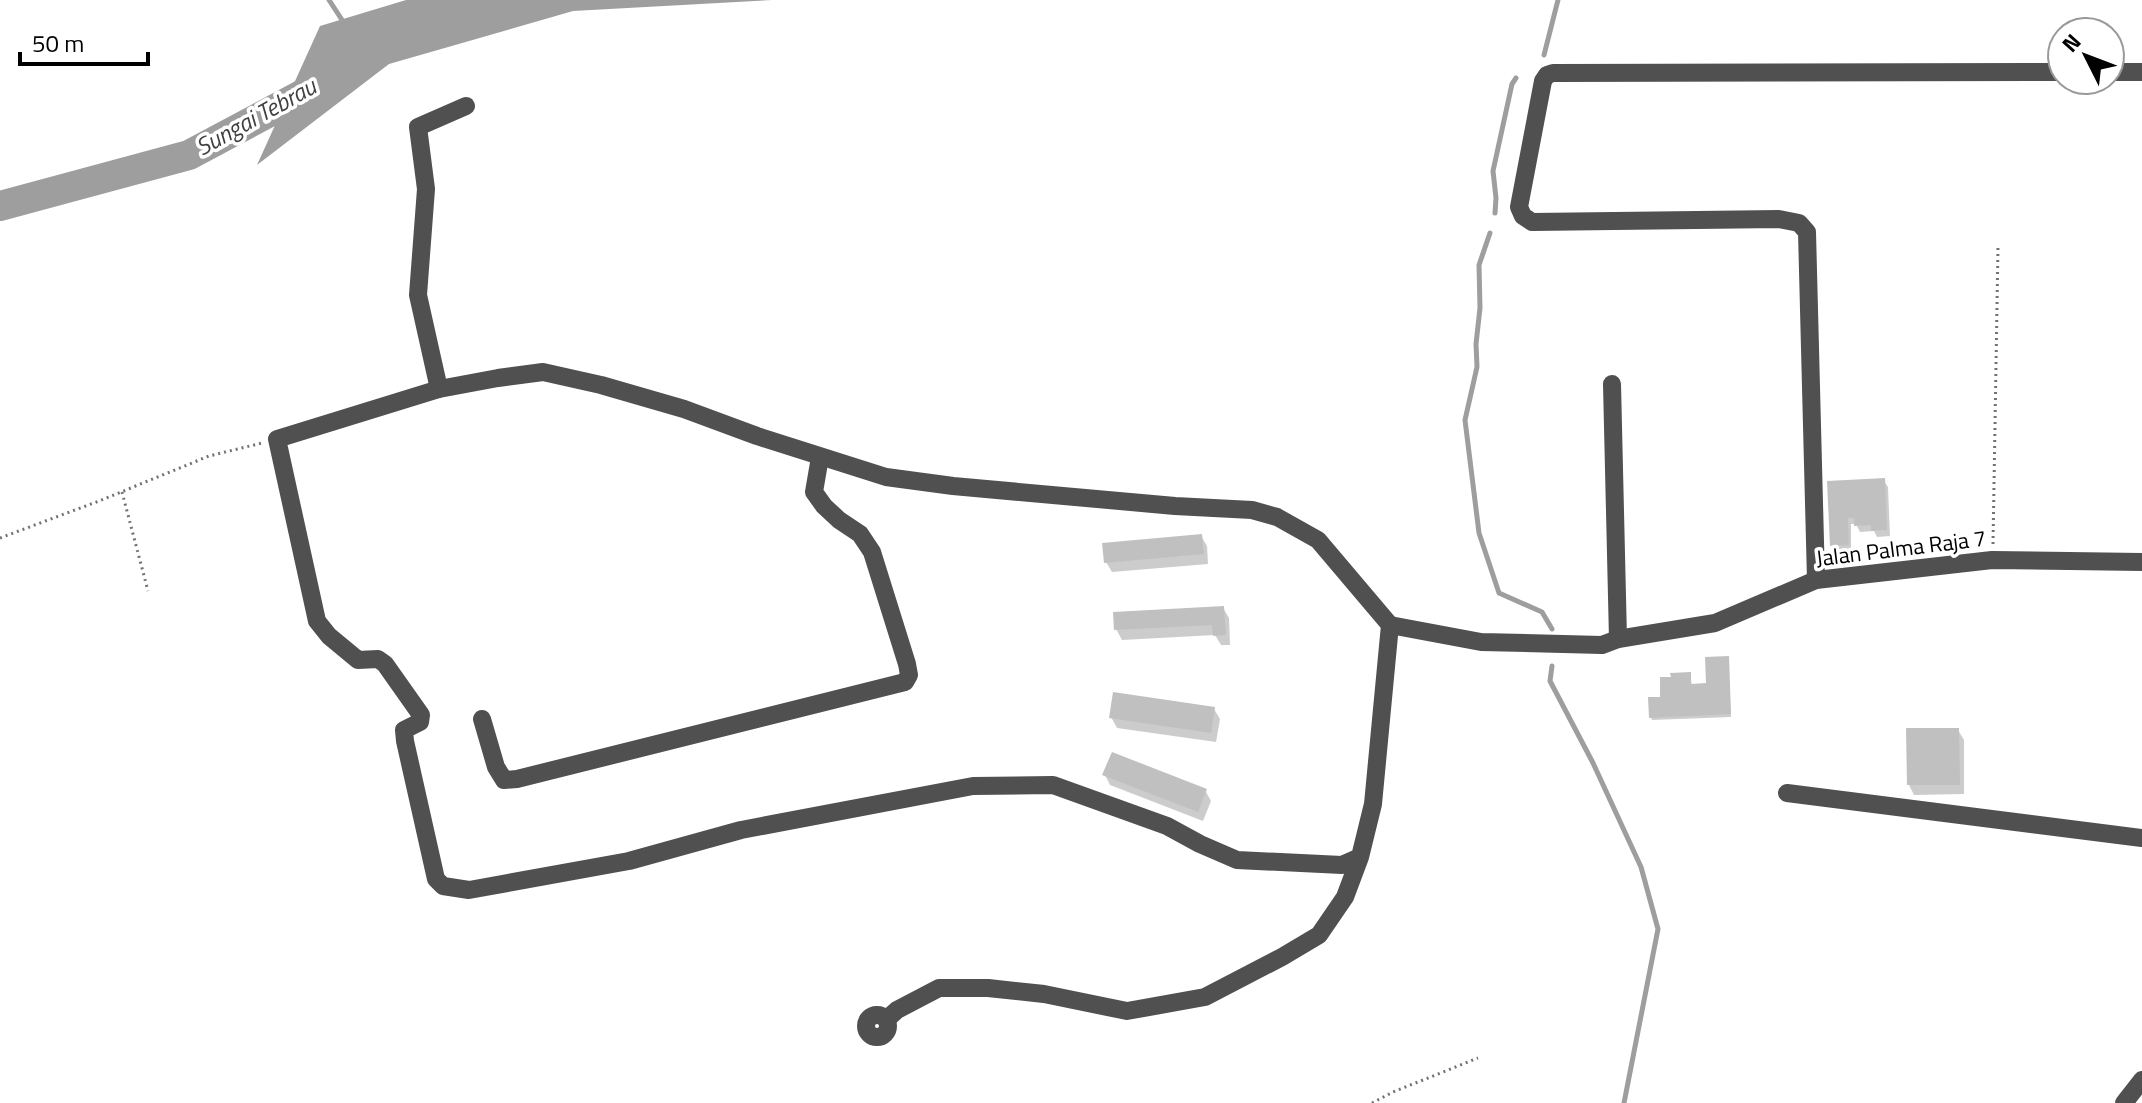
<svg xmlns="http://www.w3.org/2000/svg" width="2142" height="1103" viewBox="0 0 2142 1103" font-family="'Titillium Web',sans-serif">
<rect width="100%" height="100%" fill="#fff"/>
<polygon fill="#9e9e9e" points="406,0 772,0 573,11 389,64 257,165 320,26"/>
<g fill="#0003">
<polygon points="1884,481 1888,487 1890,536 1877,537 1874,531 1860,532 1856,524 1851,524 1851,551 1835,552 1832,545 1829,483"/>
<polygon points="1201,536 1207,546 1208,564 1112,572 1106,562"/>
<polygon points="1223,608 1229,618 1230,645 1221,645 1215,635 1122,640 1116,629"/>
<polygon points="1728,658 1731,717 1652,720 1651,717 1673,679 1690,674 1692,686 1708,685"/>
<polygon points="1214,709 1220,719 1216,742 1117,728 1111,717"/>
<polygon points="1958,730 1964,740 1964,794 1914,795 1909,785"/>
<polygon points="1105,775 1205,790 1211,801 1203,821 1110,785"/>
</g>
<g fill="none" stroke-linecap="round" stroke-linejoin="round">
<g stroke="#9e9e9e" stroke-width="5">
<polyline points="329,0 344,23"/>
<polyline points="1544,55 1558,0"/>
<polyline points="1495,213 1496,198 1493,171 1512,84 1516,78"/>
<polyline points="1490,233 1479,265 1480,308 1476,344 1477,367 1465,420 1479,533 1499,593 1542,612 1552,629"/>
<polyline points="1552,666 1550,681 1593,763 1641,867 1658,929 1624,1103"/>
</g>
<polyline stroke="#9e9e9e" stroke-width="30" points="0,206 189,155 318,86"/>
</g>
<g fill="#c0c0c0">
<polygon points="1885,478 1887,530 1871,531 1871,525 1854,526 1854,518 1848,518 1849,545 1830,546 1827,481"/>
<polygon points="1202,534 1204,554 1104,563 1102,543"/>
<polygon points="1224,606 1226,635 1213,636 1212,625 1114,630 1113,612"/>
<polygon points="1729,656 1731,714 1649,718 1648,697 1660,697 1660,677 1671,677 1670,673 1691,672 1691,684 1706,683 1705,657"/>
<polygon points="1113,692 1215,707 1211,733 1109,718"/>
<polygon points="1906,728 1959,728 1960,785 1907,785"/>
<polygon points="1112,752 1207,789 1198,812 1102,775"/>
</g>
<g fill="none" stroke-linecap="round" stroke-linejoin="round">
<g stroke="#727272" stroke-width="3" stroke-dasharray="2 4" stroke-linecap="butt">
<polyline points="122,492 148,591"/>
<polyline points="0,538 99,501 209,456 262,443"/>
<polyline points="1993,544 1998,247"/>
<polyline points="1372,1103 1393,1092 1478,1058"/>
</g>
<g stroke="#505050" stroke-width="18">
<polyline points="2110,72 2142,72"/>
<polyline points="1612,384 1618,639"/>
<polyline points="439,389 418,295 426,189 418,127 466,106"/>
<polyline points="1816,580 1807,232 1799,223 1779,219 1532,222 1523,216 1519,207 1543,81 1547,75 1553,73 2062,72"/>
<polyline points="1390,625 1481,642 1602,645 1618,639 1715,623 1816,580 1992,560 2142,562"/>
<polyline points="482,719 496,767 504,780 517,779 905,682 909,675 907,664 872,552 860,534 839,520 824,506 814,492 820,457"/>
<polyline points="1787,793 2142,838"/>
<circle cx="877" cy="1026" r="11"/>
<polyline points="887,1019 897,1010 939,988 988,988 1044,994 1127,1011 1205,997 1282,957 1319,935 1345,897 1360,857 1342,865 1237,860 1200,844 1167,826 1053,785 973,786 741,830 629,861 469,890 443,886 436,879 405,741 404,730 420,722 421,715 385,664 378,659 358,660 329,636 317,621 277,439 439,389 498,378 543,372 601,385 684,409 757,436 886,477 953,486 1175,506 1252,510 1277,517 1318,540 1390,625 1373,804 1360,857"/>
<polyline points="2124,1103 2142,1080"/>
</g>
</g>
<g text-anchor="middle" stroke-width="7" stroke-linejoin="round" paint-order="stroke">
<g font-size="22" fill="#000" stroke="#fff">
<text transform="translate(1901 548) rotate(-7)" y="8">Jalan Palma Raja 7</text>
</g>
<g font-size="24" font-style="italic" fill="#3f3f3f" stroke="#fff">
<text transform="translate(256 117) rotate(-29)" y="8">Sungai Tebrau</text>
</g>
</g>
<g transform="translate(2086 56) rotate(312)"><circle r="38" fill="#ffffff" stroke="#999999" stroke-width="2"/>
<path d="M0-6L14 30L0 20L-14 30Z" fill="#000000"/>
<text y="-12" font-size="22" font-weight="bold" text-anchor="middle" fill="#000000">N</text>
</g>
<path d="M20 52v12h128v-12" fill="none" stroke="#000000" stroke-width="4"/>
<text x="32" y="52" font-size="24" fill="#000000" stroke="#ffffff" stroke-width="6" paint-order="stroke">50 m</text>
</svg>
